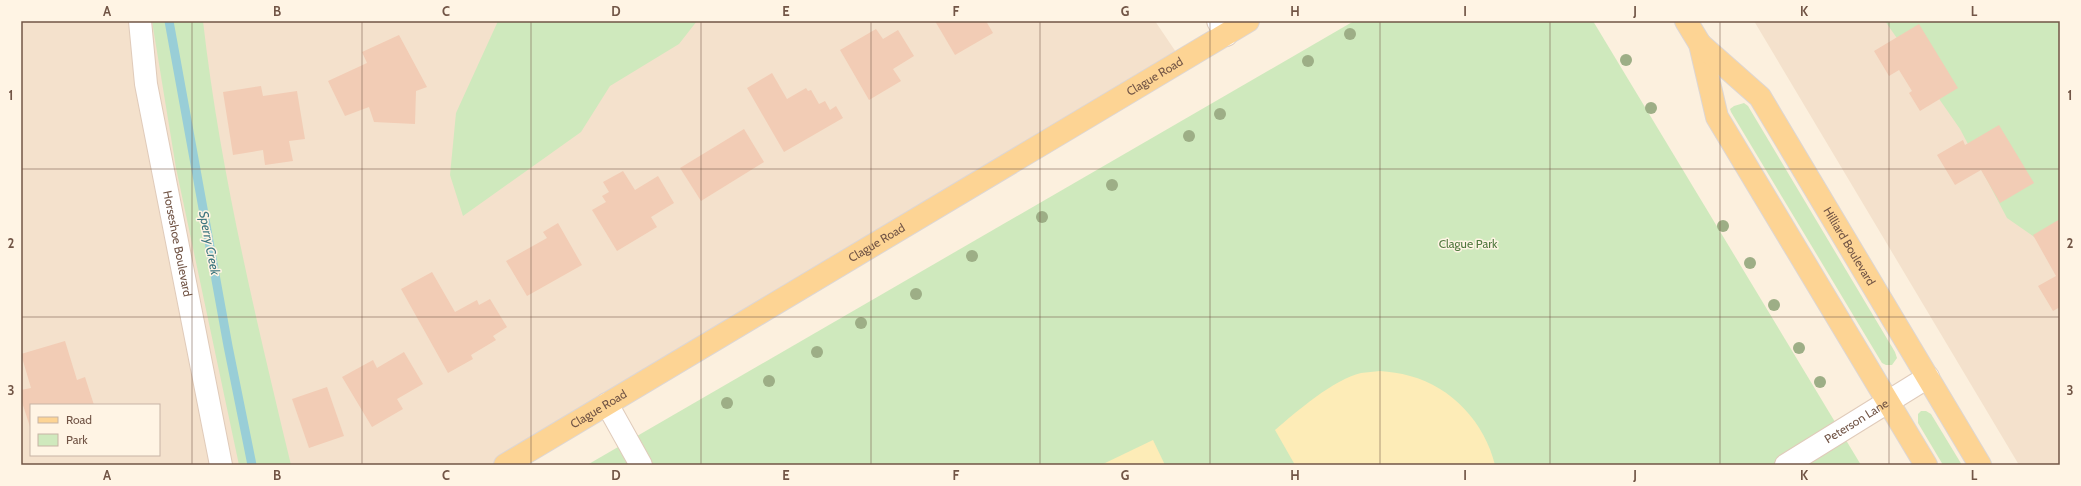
<svg xmlns="http://www.w3.org/2000/svg" width="2081" height="486" viewBox="0 0 2081 486" font-family="Cabin,sans-serif">
<rect width="100%" height="100%" fill="#fcf0de"/>
<g fill="#f4e1cc" fill-rule="evenodd">
<path d="M21 21H1155L1182 61 504 465H21ZM31 405H159V455H31Z"/>
<polygon points="1754,21 2060,21 2060,465 2019,465"/>
</g>
<g fill="#cfe9bd">
<path d="M152 21H203C220 171 256 319 291 465H239L176 168Z"/>
<polygon points="498,21 697,21 679,44 610,86 581,132 463,216 450,175 456,113"/>
<polygon points="1354,21 1593,21 1861,465 587,465"/>
<polygon points="1885,21 2060,21 2060,255 2007,218 1960,129"/>
<polygon points="1744,103 1748,106 1895,352 1897,358 1892,365 1886,365 1882,363 1731,112 1730,109 1734,106"/>
<polygon points="1921,411 1926,411 1931,414 1962,465 1943,465 1918,423 1918,414"/>
</g>
<g fill="#fdecb7">
<path d="M1380 371C1390 372 1400 373 1410 376 1452 387 1485 423 1495 465H1295L1275 430C1296 412 1334 379 1361 373 1367 372 1374 372 1380 371Z"/>
<polygon points="1153,440 1165,465 1101,465"/>
</g>
<g fill="none" stroke-linecap="round" stroke-linejoin="round">
<polyline stroke="#99ced7" stroke-width="9" points="169,21 228,346 252,465"/>
</g>
<g fill="#f2ccb5">
<polygon points="935,21 986,21 993,33 955,55"/>
<polygon points="1919,24 1958,88 1920,111 1909,93 1912,91 1899,70 1889,76 1874,51"/>
<polygon points="876,29 883,39 898,30 914,56 893,69 901,81 869,100 840,50"/>
<polygon points="399,35 427,87 416,91 415,124 374,122 369,107 345,116 328,81 367,63 362,52"/>
<polygon points="772,73 787,99 806,88 808,91 811,90 819,104 825,101 830,110 836,106 843,118 784,152 747,88"/>
<polygon points="261,86 263,96 297,91 305,139 289,141 293,161 265,165 263,150 233,155 223,92"/>
<polygon points="1999,125 2034,183 2000,203 1981,170 1955,185 1937,155 1963,140 1965,145"/>
<polygon points="744,129 764,162 701,201 680,168"/>
<polygon points="623,171 635,190 658,176 674,203 651,217 657,227 617,251 592,210 606,202 602,196 609,192 603,182"/>
<polygon points="2060,219 2060,307 2053,311 2038,286 2056,276 2033,235"/>
<polygon points="558,223 582,265 527,296 506,261 547,238 543,232"/>
<polygon points="432,272 455,312 477,300 479,305 490,299 507,327 493,336 496,340 471,355 473,359 448,373 401,289"/>
<polygon points="65,341 77,380 85,377 94,405 31,405 31,430 21,399 21,390 31,388 21,354"/>
<polygon points="404,352 423,384 397,399 403,409 372,427 342,377 373,360 377,368"/>
<polygon points="327,387 344,436 309,448 292,399"/>
</g>
<g fill="none" stroke-linecap="round" stroke-linejoin="round">
<defs>
<g id="minor">
<path id="s1" d="M140 21 146 84 221 465"/>
<polyline points="1218,21 1226,35"/>
<polyline points="607,404 641,465"/>
<path id="s2" d="M1786 465 1928 377"/>
</g>
<g id="major">
<polyline points="1686,21 1700,44 1717,117 1926,465"/>
<path id="s3" d="M1700 44 1760 97 1980 465"/>
<path id="s4" d="M505 465 1248 21"/>
</g>
</defs>
<use href="#minor" stroke="#e0cbba" stroke-width="24"/>
<use href="#major" stroke="#ddd6d3" stroke-width="24"/>
<use href="#minor" stroke="#fff" stroke-width="22"/>
<use href="#major" stroke="#fdd494" stroke-width="22"/>
</g>
<g fill="#9dae86">
<circle cx="1350" cy="34" r="6"/>
<circle cx="1626" cy="60" r="6"/>
<circle cx="1308" cy="61" r="6"/>
<circle cx="1651" cy="108" r="6"/>
<circle cx="1220" cy="114" r="6"/>
<circle cx="1189" cy="136" r="6"/>
<circle cx="1112" cy="185" r="6"/>
<circle cx="1042" cy="217" r="6"/>
<circle cx="1723" cy="226" r="6"/>
<circle cx="972" cy="256" r="6"/>
<circle cx="1750" cy="263" r="6"/>
<circle cx="916" cy="294" r="6"/>
<circle cx="1774" cy="305" r="6"/>
<circle cx="861" cy="323" r="6"/>
<circle cx="1799" cy="348" r="6"/>
<circle cx="817" cy="352" r="6"/>
<circle cx="769" cy="381" r="6"/>
<circle cx="1820" cy="382" r="6"/>
<circle cx="727" cy="403" r="6"/>
</g>
<path fill="none" stroke="#725546" stroke-width="1" stroke-opacity="0.55" d="M192 21V465M362 21V465M531 21V465M701 21V465M871 21V465M1040 21V465M1210 21V465M1380 21V465M1550 21V465M1720 21V465M1889 21V465M21 169H2060M21 317H2060"/>
<g text-anchor="middle" stroke-width="3" stroke-linejoin="round" paint-order="stroke">
<g font-size="12" fill="#725546" stroke="#fff4e4">
<text dy="4" stroke="none"><textPath href="#s4" startOffset="757">Clague Road</textPath></text>
<text dy="4" stroke="none"><textPath href="#s1" startOffset="226">Horseshoe Boulevard</textPath></text>
<text dy="4" stroke="none"><textPath href="#s4" startOffset="433">Clague Road</textPath></text>
<text dy="4" stroke="none"><textPath href="#s3" startOffset="254">Hilliard Boulevard</textPath></text>
<text dy="4" stroke="none"><textPath href="#s4" startOffset="109">Clague Road</textPath></text>
<text dy="4" stroke="none"><textPath href="#s2" startOffset="83">Peterson Lane</textPath></text>
</g>
<g font-size="12" fill="#50783e" stroke="#fff4e4">
<text x="1468" y="248">Clague Park</text>
</g>
<g font-size="13" font-style="italic" fill="#3d757f" stroke="#fff4e4">
<text transform="translate(210 243) rotate(79)" y="5">Sperry Creek</text>
</g>
</g>
<rect width="2081" height="486" fill="none" stroke="#fff4e4" stroke-width="44"/>
<rect x="30" y="404" width="130" height="52" fill="#fff4e4" stroke="#c7b4a5"/>
<rect x="38" y="417" width="20" height="6" fill="#fdd494" stroke="#c7b4a5"/>
<text x="66" y="424" font-size="12" fill="#725546">Road</text>
<rect x="38" y="434" width="20" height="12" fill="#cfe9bd" stroke="#c7b4a5"/>
<text x="66" y="444" font-size="12" fill="#725546">Park</text>
<rect x="22" y="22" width="2037" height="442" fill="none" stroke="#725546" stroke-width="1.5"/>
<g font-size="13" text-anchor="middle" font-weight="bold" fill="#725546">
<text x="107" y="16">A</text>
<text x="277" y="16">B</text>
<text x="446" y="16">C</text>
<text x="616" y="16">D</text>
<text x="786" y="16">E</text>
<text x="956" y="16">F</text>
<text x="1125" y="16">G</text>
<text x="1295" y="16">H</text>
<text x="1465" y="16">I</text>
<text x="1635" y="16">J</text>
<text x="1804" y="16">K</text>
<text x="1974" y="16">L</text>
<text x="11" y="100">1</text>
<text x="2070" y="100">1</text>
<text x="11" y="248">2</text>
<text x="2070" y="248">2</text>
<text x="11" y="395">3</text>
<text x="2070" y="395">3</text>
<text x="107" y="480">A</text>
<text x="277" y="480">B</text>
<text x="446" y="480">C</text>
<text x="616" y="480">D</text>
<text x="786" y="480">E</text>
<text x="956" y="480">F</text>
<text x="1125" y="480">G</text>
<text x="1295" y="480">H</text>
<text x="1465" y="480">I</text>
<text x="1635" y="480">J</text>
<text x="1804" y="480">K</text>
<text x="1974" y="480">L</text>
</g>
</svg>
